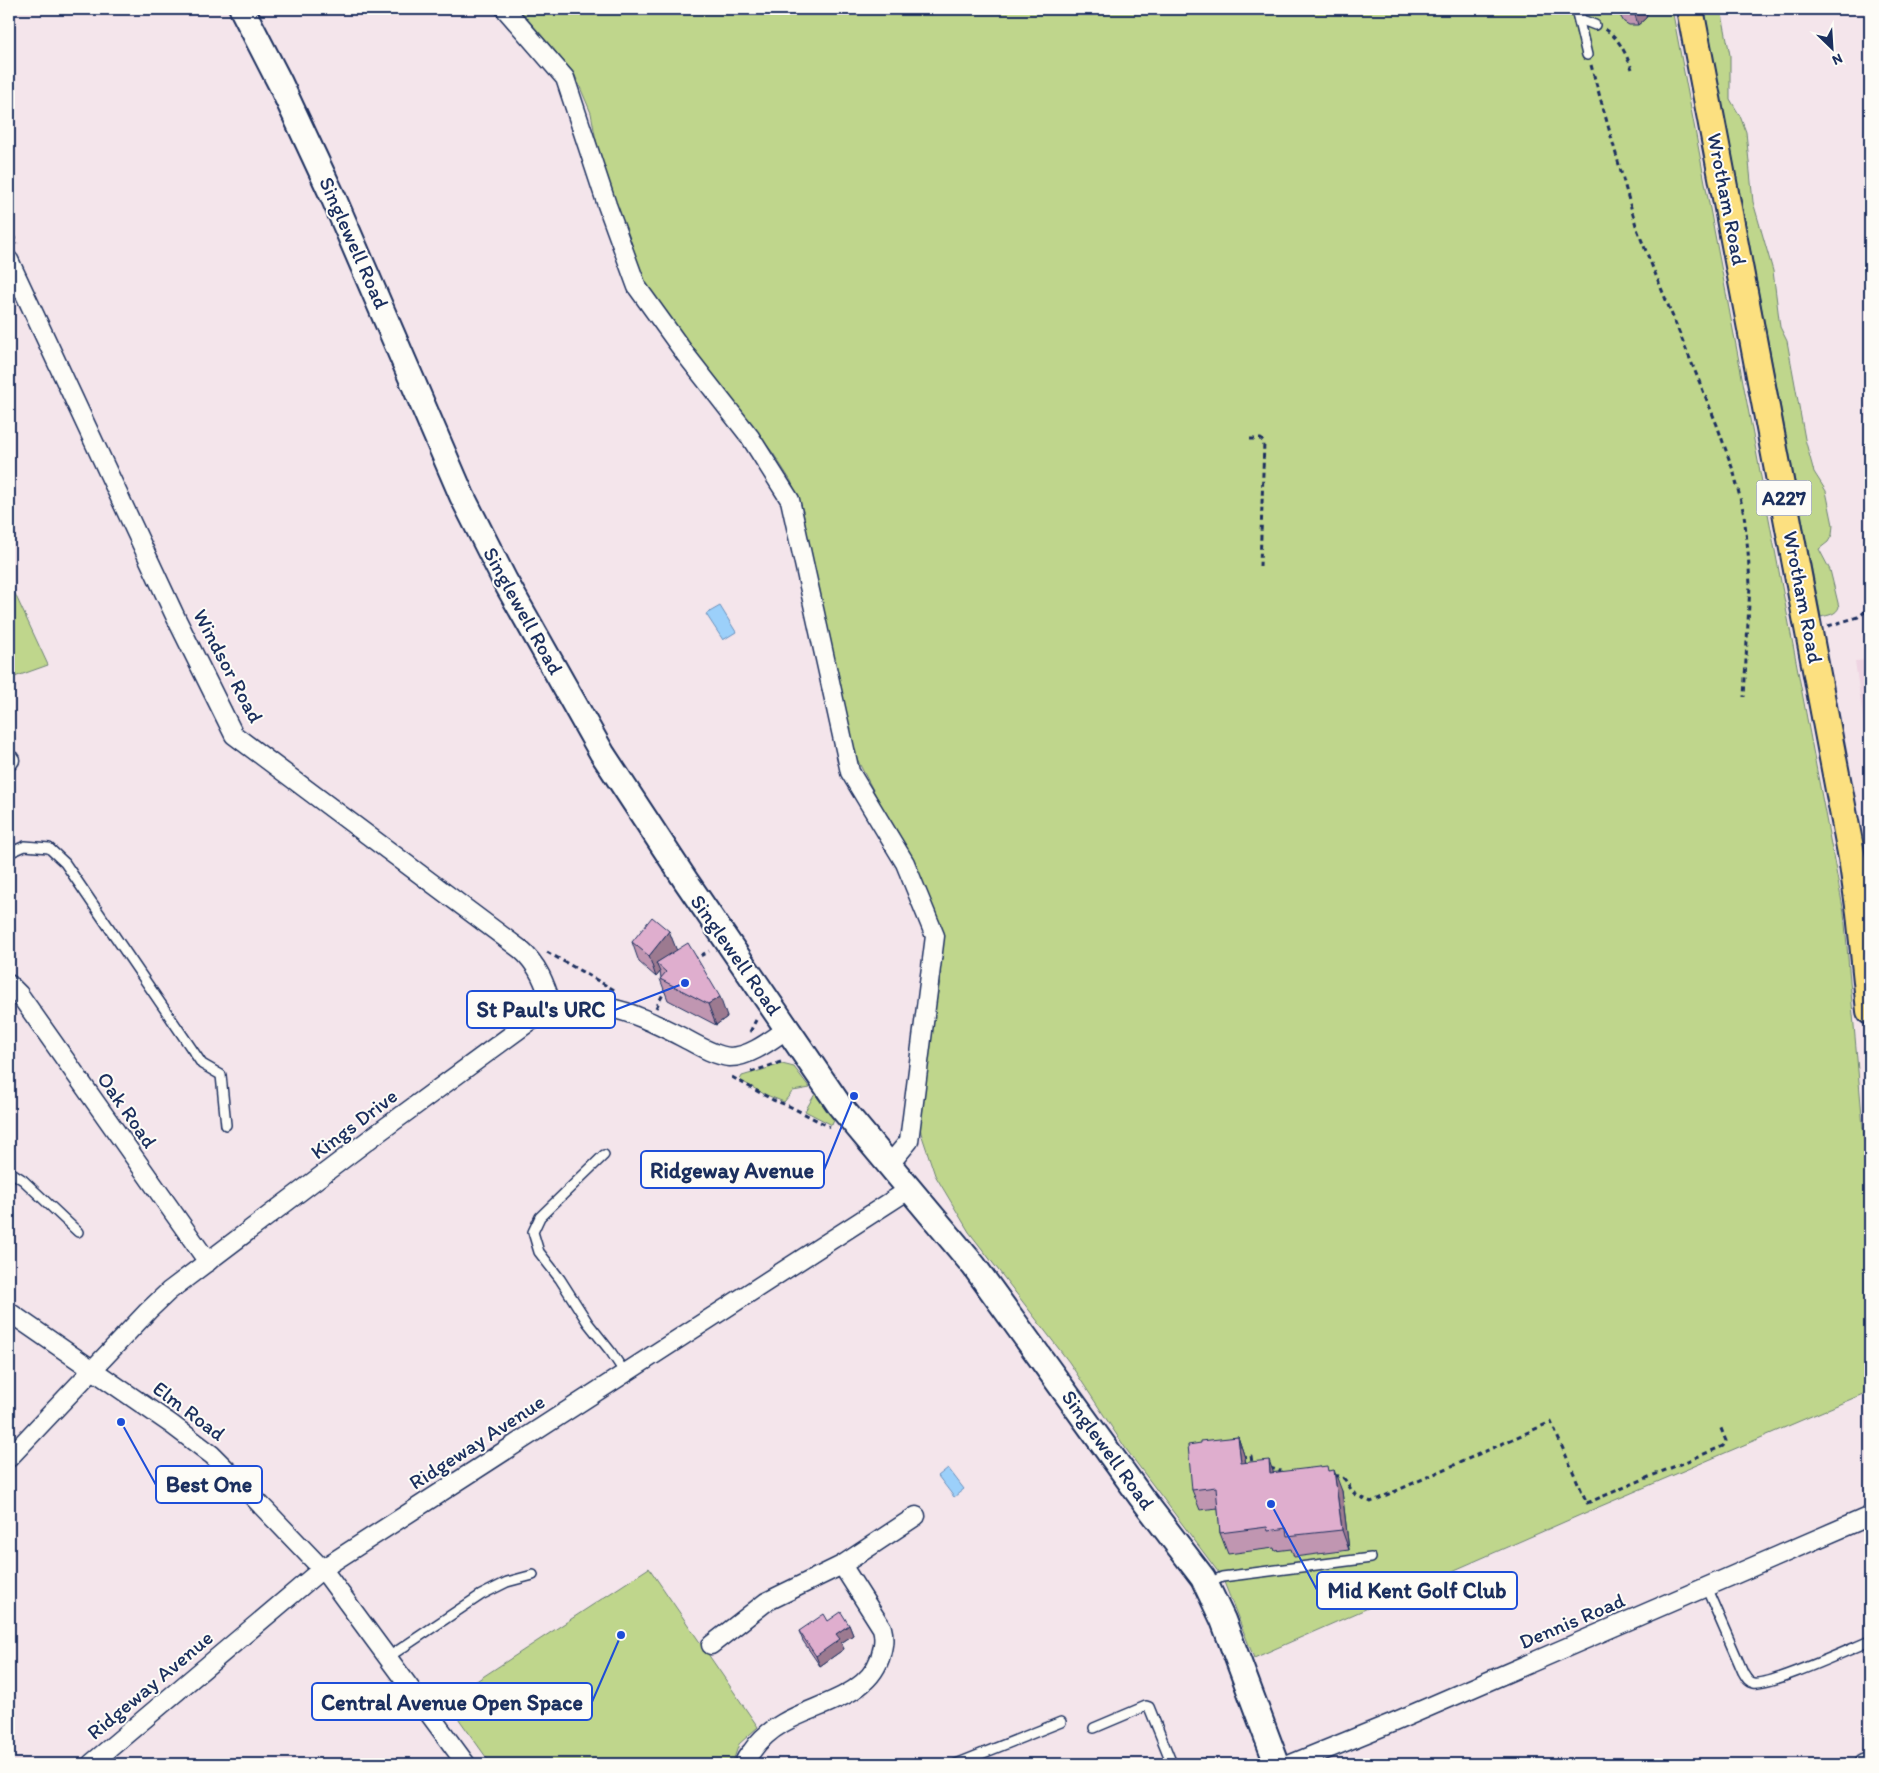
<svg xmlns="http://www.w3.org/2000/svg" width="1879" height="1773" viewBox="0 0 1879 1773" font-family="Itim,sans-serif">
<rect width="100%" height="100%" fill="#f4e5eb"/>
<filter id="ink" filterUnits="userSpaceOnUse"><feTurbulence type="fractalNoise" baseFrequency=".02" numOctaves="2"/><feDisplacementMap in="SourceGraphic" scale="10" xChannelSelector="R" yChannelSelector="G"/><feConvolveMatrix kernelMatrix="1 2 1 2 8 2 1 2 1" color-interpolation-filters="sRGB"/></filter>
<g filter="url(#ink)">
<polygon fill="#eed4e2" points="1870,660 1870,767 1855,661"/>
<g fill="#bfd68c" stroke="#6d8275">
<polygon points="519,9 1672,9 1844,913 1868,1183 1866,1184 1870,1225 1870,1391 1587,1512 1254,1658 1222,1577 1126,1449 1069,1362 969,1232 935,1175 921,1133 917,1105 941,976 936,927 909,859 861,767 845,733 810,554 803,511 791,481 773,453 650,295 632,262 601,168 591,113 574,73"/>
<path d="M1704 9H1721L1730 55V99L1740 116 1746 132 1753 202 1773 271 1780 327 1787 341 1805 439 1814 472 1826 491 1833 525 1832 535 1828 542 1819 549 1830 570 1839 607C1836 615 1828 615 1821 617Z"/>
<polygon points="9,581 48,665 9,679"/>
<polygon points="782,1064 794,1067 810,1088 793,1091 784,1102 764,1094 740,1080 742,1076"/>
<polygon points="815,1094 834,1120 832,1125 805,1111"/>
<polygon points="649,1568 758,1727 739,1744 732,1764 491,1764 446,1701"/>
</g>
<g fill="#9cd0fa" stroke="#6890bc">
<polygon points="720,606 736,632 723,640 706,614"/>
<polygon points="948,1468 964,1489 954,1497 938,1476"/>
</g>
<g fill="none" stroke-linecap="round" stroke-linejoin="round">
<defs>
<g id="lane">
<polyline points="1576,9 1587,55"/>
<polyline points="1578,13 1582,20 1595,25"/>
<polyline points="9,853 25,846 49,848 65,863 202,1064 221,1075 226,1125"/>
<polyline points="604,1155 540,1217 533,1232 539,1252 560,1279 588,1323 611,1352 625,1373"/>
<polyline points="9,1171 23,1180 78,1232"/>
<polyline points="1207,1584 1222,1577 1371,1558"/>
<path d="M1706 1587 1743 1672C1746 1677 1748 1682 1754 1683 1770 1686 1850 1649 1870 1641"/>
<polyline points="387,1658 481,1595 507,1582 533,1575"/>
<polyline points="1094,1728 1146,1706 1149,1707 1172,1764"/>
<polyline points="956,1764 1061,1722"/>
</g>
<g id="street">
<polyline points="505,9 565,78 607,205 637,287 686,355 750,437 790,500 850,772 905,863 935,936 909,1141 889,1165"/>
<path d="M9 260 176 618 234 735 520 949C540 966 546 987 554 1011"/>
<polyline points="9,761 10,760"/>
<polyline points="9,984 19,994 208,1262"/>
<polyline points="9,1312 171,1424 212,1455 234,1477 324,1571 466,1764"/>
<path d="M9 1458 148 1311 169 1291 371 1138 529 1022C589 990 628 1010 684 1038 697 1045 715 1056 730 1057 750 1057 771 1040 787 1029"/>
<polyline points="711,1645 766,1602 842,1565"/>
<polyline points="91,1764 322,1569 910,1189"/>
<path d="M744 1764C745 1759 748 1755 752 1751 760 1739 771 1730 783 1723 815 1704 866 1698 880 1658 883 1647 885 1639 882 1628L842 1565 916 1516"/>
<polyline points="1291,1764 1394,1722 1870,1516"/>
<polyline points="1864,1764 1870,1762"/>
</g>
<polyline id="secondary" points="242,9 280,83 334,199 462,496 505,581 602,753 686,881 840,1106 974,1266 1141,1497 1203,1578 1223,1620 1277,1764"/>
<polyline id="primary" points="1690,9 1852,858 1860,913 1870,1011"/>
</defs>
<use href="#lane" stroke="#1b2f5e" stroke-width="12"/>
<use href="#street" stroke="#1b2f5e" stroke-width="21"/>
<use href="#secondary" stroke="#1b2f5e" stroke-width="28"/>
<use href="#primary" stroke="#1b2f5e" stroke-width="30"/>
<g stroke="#1b2f5e" stroke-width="3" stroke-dasharray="5 4" stroke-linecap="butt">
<path d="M1605 29C1619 38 1626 54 1632 69"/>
<polyline points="1591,65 1637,229 1717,425 1734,473 1744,514 1748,551 1750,585 1744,697"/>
<polyline points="9,227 17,244"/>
<polyline points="1250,439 1261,439 1264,442 1260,566"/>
<polyline points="1828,626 1858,617 1870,608"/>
<polyline points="547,952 616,991"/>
<polyline points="693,960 709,951"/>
<polyline points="656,1008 666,988"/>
<polyline points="750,1032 756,1020"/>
<polyline points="751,1072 781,1062"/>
<polyline points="732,1077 773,1100 789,1106 830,1127"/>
<polyline points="1242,1457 1251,1456 1252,1463 1254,1464"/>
<polyline points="1270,1468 1280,1471 1280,1474"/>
<path d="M1334 1476C1347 1474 1347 1487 1355 1494 1359 1497 1366 1499 1371 1502L1551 1422 1587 1503 1723 1446 1726 1441 1720 1426"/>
</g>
<use href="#lane" stroke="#fdfcf7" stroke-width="9"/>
<use href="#street" stroke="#fdfcf7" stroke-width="18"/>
<use href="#secondary" stroke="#fdfcf7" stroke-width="24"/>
<use href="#primary" stroke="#fce080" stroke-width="26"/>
</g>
<g fill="#c096b1" stroke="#1b2f5e">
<polygon points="151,9 157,9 152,11"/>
<polygon points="1617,9 1648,9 1646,18 1638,25 1629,25 1624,22 1619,14"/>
<polygon points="669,931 676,950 727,1017 716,1025 668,1000 660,979 661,978 660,972 656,977 639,962 632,942"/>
<polygon points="1238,1437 1245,1458 1246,1463 1274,1473 1329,1471 1342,1491 1349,1550 1294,1557 1291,1549 1275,1551 1274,1548 1228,1554 1220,1533 1218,1508 1200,1510 1192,1490 1201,1443"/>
<polygon points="828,1621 849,1625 853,1635 841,1643 844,1649 820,1666 803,1641 799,1631"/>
</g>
<g fill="#9c7a90" stroke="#1b2f5e">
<polygon points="1643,9 1648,9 1646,18 1638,25 1635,15"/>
<polygon points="669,931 677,951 656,963 660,972 656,977 649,956"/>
<polygon points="720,997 727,1017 716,1025 708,1004"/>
<polygon points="1238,1437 1245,1458 1248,1484 1241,1463"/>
<polygon points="1269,1460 1276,1480 1270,1473"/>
<polygon points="1334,1470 1342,1491 1349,1550 1342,1530"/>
<polygon points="849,1625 853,1635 841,1643 844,1649 820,1666 816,1656 836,1634"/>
</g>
<g fill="#dfaece" stroke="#1b2f5e">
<polygon points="1618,9 1643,9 1635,15 1625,15 1621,13"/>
<polygon points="652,917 669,931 649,956 632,942"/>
<polygon points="688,943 720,997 708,1004 660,979 666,972 656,963"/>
<polygon points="1238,1437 1241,1463 1269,1460 1270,1473 1327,1466 1328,1471 1334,1470 1342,1530 1287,1536 1286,1528 1268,1531 1267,1527 1220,1533 1216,1487 1192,1490 1188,1445 1201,1443 1201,1441"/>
<polygon points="841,1612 849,1625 836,1634 840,1639 816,1656 799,1631 824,1614 828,1621"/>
</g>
</g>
<g text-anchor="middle" stroke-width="4" stroke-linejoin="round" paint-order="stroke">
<rect fill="#fdfcf7" stroke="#5f6c8c" stroke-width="1" x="1756.5" y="480.5" width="55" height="35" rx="4"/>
<g font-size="20" font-weight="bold" fill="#1b2f5e">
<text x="1784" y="505">A227</text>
</g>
<g font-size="21" fill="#1b2f5e" stroke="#fdfcf7">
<text transform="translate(1727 199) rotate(79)" y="7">Wrotham Road</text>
<text transform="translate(354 243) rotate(66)" y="7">Singlewell Road</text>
<text transform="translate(1803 597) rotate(79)" y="7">Wrotham Road</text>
<text transform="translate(523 611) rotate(61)" y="7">Singlewell Road</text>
<text transform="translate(228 666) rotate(62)" y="7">Windsor Road</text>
<text transform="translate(736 955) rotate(55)" y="7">Singlewell Road</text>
<text transform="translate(127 1110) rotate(55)" y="7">Oak Road</text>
<text transform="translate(354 1124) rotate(-37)" y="7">Kings Drive</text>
<text transform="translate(189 1411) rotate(37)" y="7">Elm Road</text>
<text transform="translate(477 1442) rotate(-33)" y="7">Ridgeway Avenue</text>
<text transform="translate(1108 1450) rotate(54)" y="7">Singlewell Road</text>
<text transform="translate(1572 1621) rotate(-23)" y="7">Dennis Road</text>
<text transform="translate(150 1685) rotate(-40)" y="7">Ridgeway Avenue</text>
</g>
</g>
<path fill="none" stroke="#1d4ed8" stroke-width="2" d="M685 983L615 1010M854 1096L824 1170M121 1422L156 1485M1271 1504L1317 1590M621 1635L592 1702"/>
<g fill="#1d4ed8" stroke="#fdfcf7" stroke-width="2">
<circle cx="685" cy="983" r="5"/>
<circle cx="854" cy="1096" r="5"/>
<circle cx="121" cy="1422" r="5"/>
<circle cx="1271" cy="1504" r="5"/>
<circle cx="621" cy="1635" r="5"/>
</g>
<g fill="#fdfcf7" stroke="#1d4ed8" stroke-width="2">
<rect x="467" y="991" width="148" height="37" rx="5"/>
<rect x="641" y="1151" width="183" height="37" rx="5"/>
<rect x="156" y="1466" width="106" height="37" rx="5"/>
<rect x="1317" y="1572" width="200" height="37" rx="5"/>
<rect x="312" y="1683" width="280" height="37" rx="5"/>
</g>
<g font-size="22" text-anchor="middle" font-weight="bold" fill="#1b2f5e">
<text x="541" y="1017">St Paul's URC</text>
<text x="732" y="1178">Ridgeway Avenue</text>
<text x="209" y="1492">Best One</text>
<text x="1417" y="1598">Mid Kent Golf Club</text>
<text x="452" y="1710">Central Avenue Open Space</text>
</g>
<rect width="1879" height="1773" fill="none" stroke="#fdfcf7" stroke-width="30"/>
<rect x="15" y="15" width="1849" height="1743" fill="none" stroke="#1b2f5e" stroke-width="2" filter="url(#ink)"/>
<g transform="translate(1832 48) rotate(155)" stroke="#fdfcf7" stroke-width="4" paint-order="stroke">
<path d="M0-4L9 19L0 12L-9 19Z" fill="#1b2f5e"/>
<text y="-8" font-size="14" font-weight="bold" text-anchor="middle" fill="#1b2f5e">N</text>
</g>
</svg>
